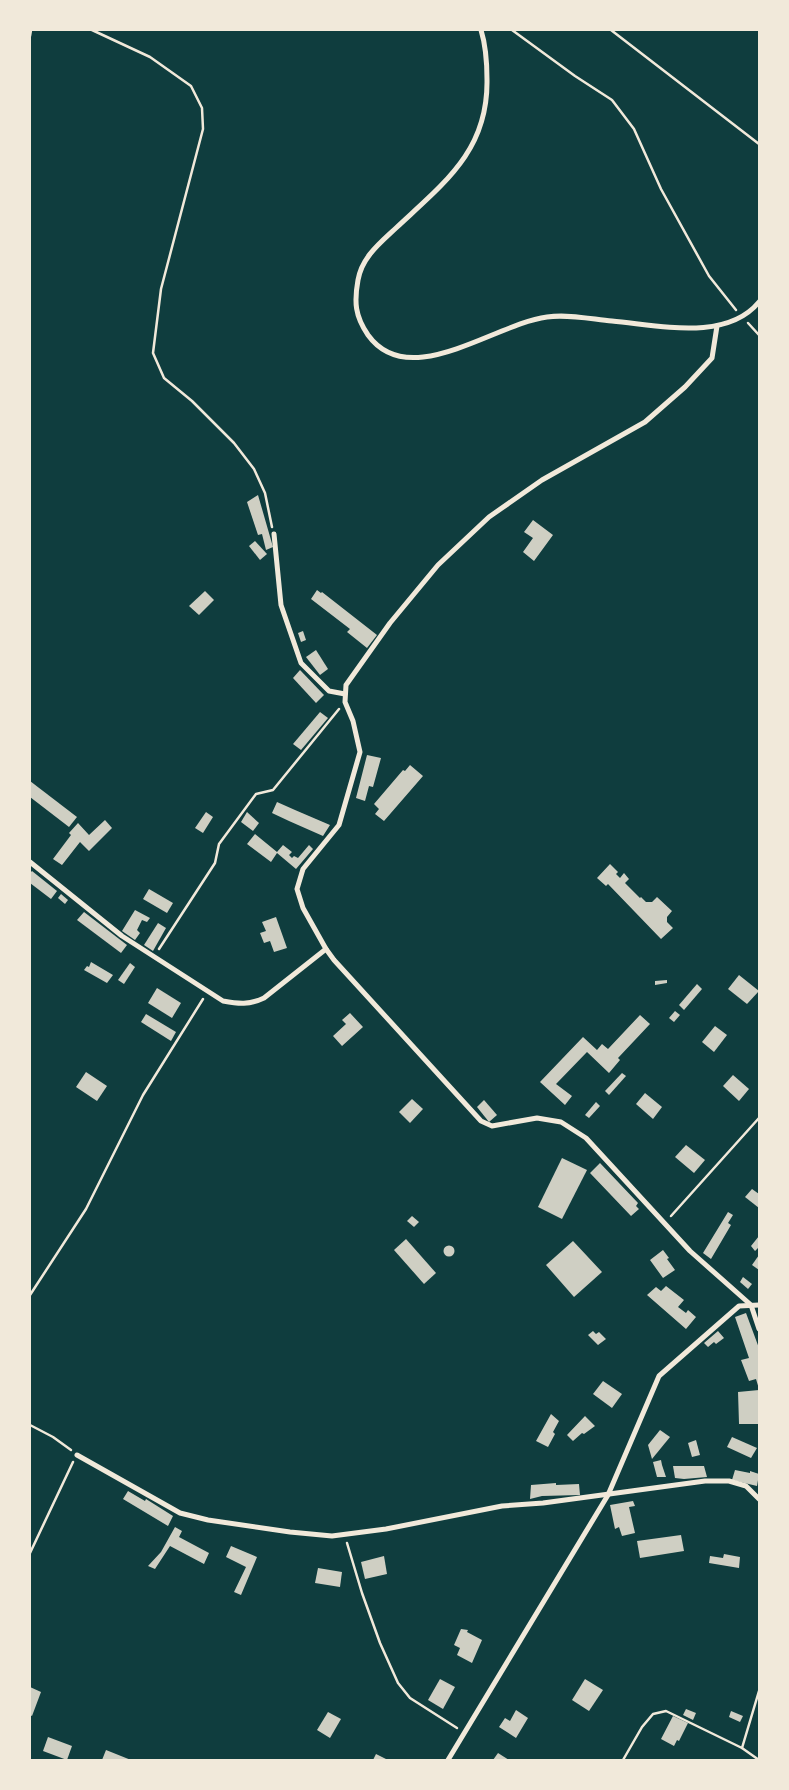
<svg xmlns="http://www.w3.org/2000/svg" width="789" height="1790" viewBox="0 0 789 1790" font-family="'Noto Sans',sans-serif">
<rect width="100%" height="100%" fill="#0f3d3e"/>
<g fill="#cfcfc3">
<polygon points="258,495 273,547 266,550 262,534 258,535 247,502"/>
<polygon points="533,520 553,535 534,561 523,552 533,538 524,532"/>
<polygon points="255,541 267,554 260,560 249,546"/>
<polygon points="317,590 321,593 322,592 377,635 367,648 347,632 350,629 311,599"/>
<polygon points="205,591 214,600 199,615 189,606"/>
<polygon points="303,631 306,640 301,642 298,633"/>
<polygon points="316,650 328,669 320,675 306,657"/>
<polygon points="300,670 324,695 316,703 293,678"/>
<polygon points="320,712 328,718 301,750 293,744"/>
<polygon points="367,755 381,758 373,787 369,786 365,801 356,798"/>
<polygon points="410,765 423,776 384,821 375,814 379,809 374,804 403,770 405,771"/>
<polygon points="30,781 77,817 69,827 30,797"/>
<polygon points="277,802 295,810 330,825 323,836 289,821 272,813"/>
<polygon points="206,812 213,817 203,833 195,828"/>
<polygon points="247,812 259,823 253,831 241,822"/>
<polygon points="105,820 112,828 89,851 80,842 62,865 53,859 71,835 69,833 78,823 89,835"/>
<polygon points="255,834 277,852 283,845 292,852 289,855 292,858 294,856 298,858 309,845 313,849 296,869 277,853 271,862 247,844"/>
<polygon points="610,864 618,872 616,874 620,878 624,873 629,879 625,883 640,898 641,897 646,902 652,902 657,897 672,911 667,917 667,922 673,928 661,939 608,884 606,886 597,878"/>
<polygon points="32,871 57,891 51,899 30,883 30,873"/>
<polygon points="149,889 173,903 167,913 143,899"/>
<polygon points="61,894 68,900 65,904 58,898"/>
<polygon points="135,910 150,918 147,922 142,920 137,930 140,933 135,940 122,931"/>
<polygon points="84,912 127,945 121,953 77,920"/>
<polygon points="276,917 287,948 274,952 270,941 264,943 260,933 266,931 262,922"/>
<polygon points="158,923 166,928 153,951 144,945"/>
<polygon points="91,962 113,975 107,983 84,970 87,966 89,967"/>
<polygon points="130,963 135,967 124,984 118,980"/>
<polygon points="739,975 759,991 747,1004 728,989"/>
<polygon points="667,980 667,983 655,985 655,981"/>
<polygon points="697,984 702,989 684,1010 679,1005"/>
<polygon points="157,988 181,1003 172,1018 148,1003"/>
<polygon points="675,1011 680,1015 674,1022 669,1018"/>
<polygon points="350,1013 363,1027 342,1046 333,1036 346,1024 342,1020"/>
<polygon points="146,1014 176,1032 171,1041 141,1022"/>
<polygon points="640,1015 650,1024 618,1058 620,1060 609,1073 587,1052 556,1084 572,1096 565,1105 540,1082 583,1037 597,1050 602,1044 608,1049"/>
<polygon points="715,1026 727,1035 714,1052 702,1042"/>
<polygon points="86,1072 107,1086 97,1101 76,1087"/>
<polygon points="622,1073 626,1076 609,1095 605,1091"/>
<polygon points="733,1075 749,1089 739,1101 723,1086"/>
<polygon points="645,1093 662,1107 653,1119 636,1104"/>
<polygon points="412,1099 423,1109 410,1123 399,1112"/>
<polygon points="484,1100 497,1115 489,1122 477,1107"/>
<polygon points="596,1102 600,1106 589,1118 585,1115"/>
<polygon points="686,1145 705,1160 694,1173 675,1157"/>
<polygon points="562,1158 587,1170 562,1219 538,1207"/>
<polygon points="600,1163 638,1203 636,1206 639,1209 631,1216 590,1173"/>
<polygon points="752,1189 759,1194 759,1208 745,1197"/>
<polygon points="728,1212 733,1215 728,1223 731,1225 711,1259 703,1253"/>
<polygon points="412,1216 419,1222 414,1227 407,1221"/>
<polygon points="759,1236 759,1249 758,1248 755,1251 751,1246"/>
<polygon points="406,1239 436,1273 424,1284 394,1250"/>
<polygon points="573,1241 602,1272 574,1297 546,1265"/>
<circle cx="449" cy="1251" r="5.5"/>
<polygon points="663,1250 669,1258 667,1259 675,1270 663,1278 650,1260"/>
<polygon points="759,1255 759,1270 752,1265"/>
<polygon points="743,1277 752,1284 748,1289 740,1282"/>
<polygon points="666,1286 684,1300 678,1307 686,1313 688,1310 696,1317 686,1329 647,1295 656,1287 661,1291"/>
<polygon points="746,1313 759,1348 759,1389 756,1379 749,1381 741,1360 749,1358 735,1317"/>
<polygon points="593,1331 596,1334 599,1332 606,1339 598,1345 588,1335"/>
<polygon points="718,1331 724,1338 716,1344 714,1342 708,1347 704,1343"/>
<polygon points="603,1381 622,1394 612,1408 593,1394"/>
<polygon points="759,1390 759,1424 739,1424 738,1392"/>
<polygon points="551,1414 559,1421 553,1432 555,1434 548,1447 536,1441"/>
<polygon points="585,1416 595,1426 584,1434 582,1433 573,1441 567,1435"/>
<polygon points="660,1430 670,1437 652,1459 648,1445"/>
<polygon points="732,1437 757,1448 751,1458 727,1447"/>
<polygon points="696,1440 700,1455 692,1457 688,1443"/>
<polygon points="661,1460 662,1465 666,1477 657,1477 653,1462"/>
<polygon points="673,1466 704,1466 707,1477 684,1479 675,1478"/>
<polygon points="735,1470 750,1473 750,1471 759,1474 757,1486 732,1480"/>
<polygon points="556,1483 556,1485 579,1484 580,1495 542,1496 530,1499 531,1485"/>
<polygon points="128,1491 145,1501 146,1499 173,1516 168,1526 123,1499"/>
<polygon points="633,1501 635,1506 629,1507 635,1533 622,1536 619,1527 615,1529 610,1505"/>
<polygon points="175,1527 182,1531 179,1537 209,1553 204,1564 170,1546 155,1569 148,1566 161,1552"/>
<polygon points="681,1535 684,1551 640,1558 637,1541"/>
<polygon points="231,1546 257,1557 241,1595 234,1592 246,1567 226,1557"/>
<polygon points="724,1554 740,1557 739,1568 709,1563 710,1556 723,1558"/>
<polygon points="384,1556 387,1574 365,1579 361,1562"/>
<polygon points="318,1568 342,1572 340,1587 315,1583"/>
<polygon points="461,1629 468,1630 467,1632 482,1640 472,1663 457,1655 460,1648 454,1645"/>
<polygon points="440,1679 455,1687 443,1709 428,1700"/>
<polygon points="585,1679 603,1690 589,1711 572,1700"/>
<polygon points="30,1687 41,1692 32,1716 30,1715"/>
<polygon points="686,1709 696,1713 693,1720 683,1715"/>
<polygon points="516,1710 528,1718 516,1738 499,1727 505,1718 510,1721"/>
<polygon points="731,1711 743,1716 740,1722 729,1717"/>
<polygon points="328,1712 341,1719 330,1738 317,1730"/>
<polygon points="673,1716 688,1723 679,1741 677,1740 674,1746 661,1739"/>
<polygon points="48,1737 72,1746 67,1760 43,1751"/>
<polygon points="106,1750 131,1760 102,1760"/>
<polygon points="498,1753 509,1760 493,1760"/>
<polygon points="376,1754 388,1760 373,1760"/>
</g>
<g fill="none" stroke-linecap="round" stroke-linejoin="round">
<g stroke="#f1e9da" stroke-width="2.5">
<polyline points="92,30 150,57 191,86 202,108 203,129 161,289 153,353 164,378 192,401 234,443 254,469 265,493 272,527"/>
<polyline points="512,30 575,76 612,100 634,129 661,189 709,276 736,310"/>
<polyline points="611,30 759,144"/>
<polyline points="30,36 31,30"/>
<polyline points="748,323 759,335"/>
<polyline points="159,949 215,863 219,844 256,794 273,790 339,709"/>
<polyline points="671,1216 759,1118"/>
<polyline points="30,1295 86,1209 143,1095 203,999"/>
<polyline points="30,1425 53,1437 71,1450"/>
<polyline points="347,1543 362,1593 380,1643 398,1683 410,1698 457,1728"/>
<polyline points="30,1553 73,1462"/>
<polyline points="742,1748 759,1760"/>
<polyline points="623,1760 642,1727 653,1714 666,1711 742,1748 759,1691"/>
</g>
<g stroke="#f1e9da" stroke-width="5">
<path d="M481 30C486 46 487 63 487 80 488 151 444 183 396 228 380 243 362 257 358 280 354 302 355 316 368 335 409 392 494 324 547 317 568 314 591 319 612 321 658 325 726 342 759 302"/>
<polyline points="717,326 712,358 685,387 645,422 542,480 489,517 438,565 390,623 346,685 345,702 353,721 360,752 339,825 303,869 297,889 303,908 326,949 334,960 481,1121 492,1126 537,1118 561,1122 586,1138 690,1251 751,1305 759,1329"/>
<polyline points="274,534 281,605 301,663 329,691 345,694"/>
<path d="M30 862 122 936 223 1001C239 1004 249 1005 264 998L326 949"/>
<polyline points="77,1455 180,1513 208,1520 290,1532 332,1536 386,1529 502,1506 543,1503 705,1481 729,1481 746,1486 759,1499"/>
<polyline points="448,1760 608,1495 659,1376 739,1306 759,1305"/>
</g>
</g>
<rect width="789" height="1790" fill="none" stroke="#f1e9da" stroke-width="62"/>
</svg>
